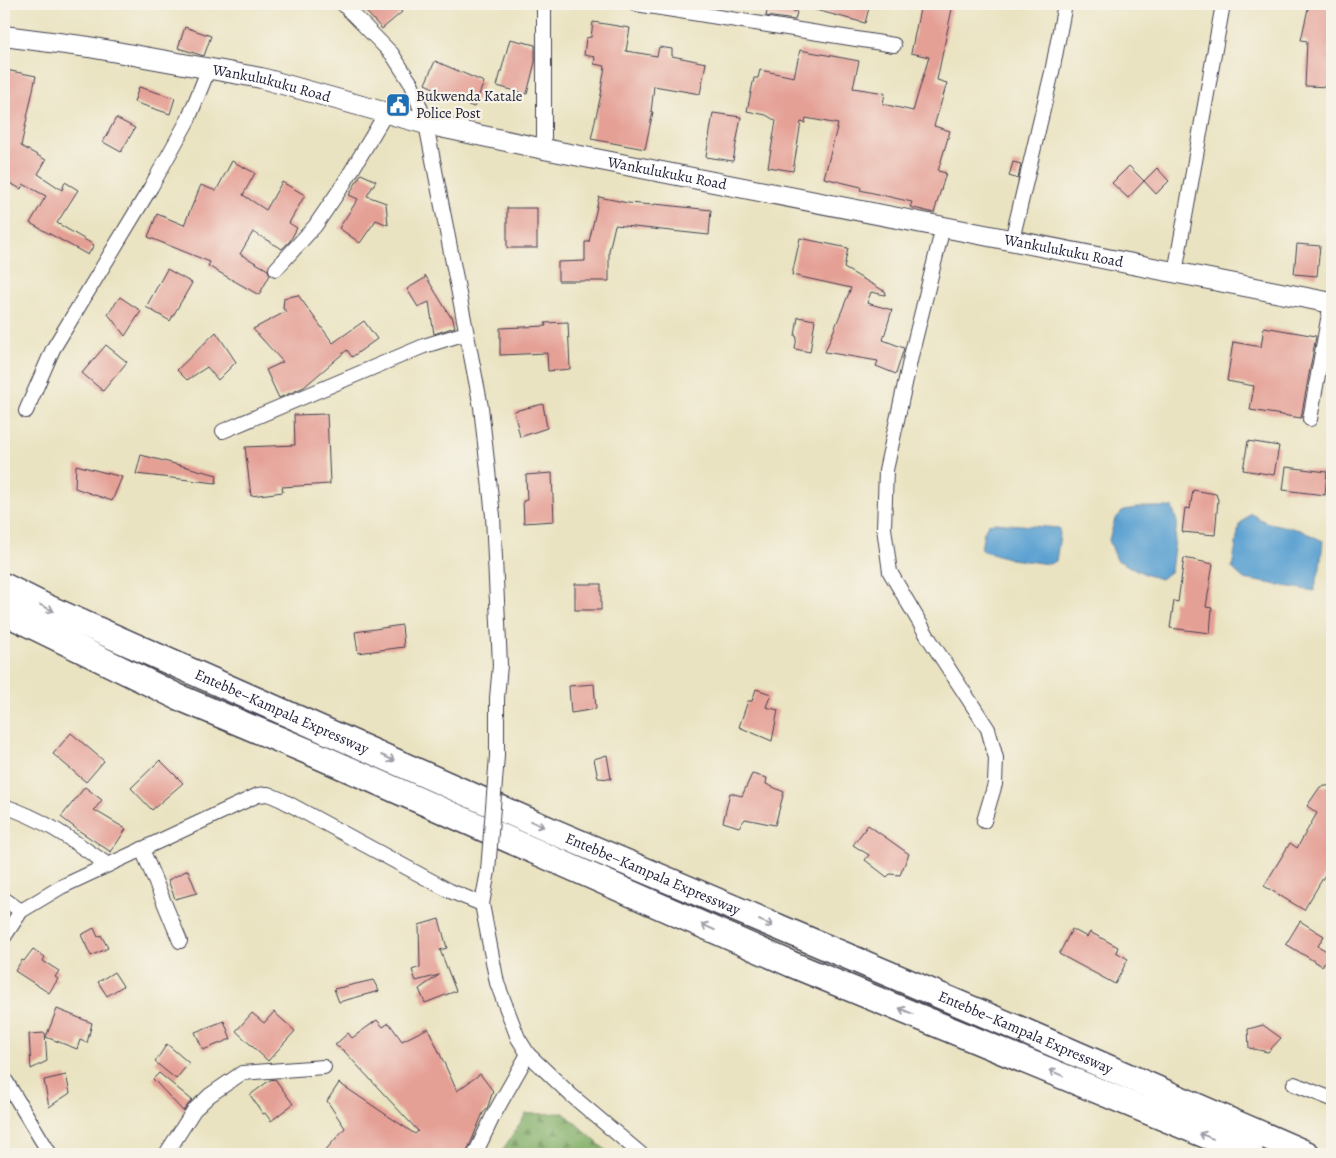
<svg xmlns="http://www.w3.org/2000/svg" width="1336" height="1158" viewBox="0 0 1336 1158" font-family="Alegreya,serif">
<defs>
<pattern id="forest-firs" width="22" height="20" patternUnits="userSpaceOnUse" patternTransform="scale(1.25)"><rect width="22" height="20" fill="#82af68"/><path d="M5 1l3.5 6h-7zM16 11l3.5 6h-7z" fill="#6a8e57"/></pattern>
</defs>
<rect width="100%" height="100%" fill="#f7f3e8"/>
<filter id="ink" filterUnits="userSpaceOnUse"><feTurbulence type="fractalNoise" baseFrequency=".02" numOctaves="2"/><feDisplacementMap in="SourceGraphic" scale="10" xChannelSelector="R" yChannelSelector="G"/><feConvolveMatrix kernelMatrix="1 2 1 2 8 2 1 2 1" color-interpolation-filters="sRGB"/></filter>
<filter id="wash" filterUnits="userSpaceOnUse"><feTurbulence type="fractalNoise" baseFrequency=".0096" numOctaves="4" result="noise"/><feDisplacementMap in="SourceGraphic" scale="20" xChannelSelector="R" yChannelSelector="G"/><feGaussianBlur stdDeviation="1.12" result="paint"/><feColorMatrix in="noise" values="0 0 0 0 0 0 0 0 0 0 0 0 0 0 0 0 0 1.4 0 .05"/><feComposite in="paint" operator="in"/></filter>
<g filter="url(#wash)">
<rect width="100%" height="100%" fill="#eae3c1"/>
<polygon fill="url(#forest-firs)" stroke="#526852" points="564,1113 610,1154 500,1154 526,1114"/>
<g fill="#5ba1d1" stroke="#3e6286">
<polygon points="1142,507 1172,507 1177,522 1171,571 1161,579 1147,575 1117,560 1109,540 1115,519 1124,510"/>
<polygon points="1250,513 1265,522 1300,530 1323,541 1320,568 1314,591 1244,579 1232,568 1239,526"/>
<polygon points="995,523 1059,528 1060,535 1056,561 1049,564 1011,559 981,550 984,532 988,524"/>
</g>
<g id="blocks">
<g fill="#e5a096">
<polygon points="359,4 394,4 402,12 382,29"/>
<polygon points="809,4 870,4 865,23 808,8"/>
<polygon points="921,4 953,4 937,80 947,83 934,126 950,131 938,171 946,173 934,213 910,207 912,202 860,190 861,187 824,178 838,124 806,118 805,123 801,122 793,171 768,167 776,121 766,115 747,111 754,78 758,78 760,70 794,77 800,50 859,61 853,88 885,93 883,104 913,111 929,57 911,53"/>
<polygon points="1309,4 1332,4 1332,36 1328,53 1332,53 1332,87 1305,86 1307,41 1301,40"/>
<polygon points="768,5 797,12 795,20 766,16"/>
<polygon points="593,22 630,28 626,51 657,56 659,47 672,49 672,56 706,63 700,94 654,86 651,112 653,112 645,149 591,139 602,90 601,90 605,66 594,64 595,57 584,55 586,38 591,37"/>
<polygon points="185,27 211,36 204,56 178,48"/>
<polygon points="510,39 535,45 535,62 527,94 497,86"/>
<polygon points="435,61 484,82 474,107 452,99 453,97 425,84"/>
<polygon points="6,70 36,76 21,146 46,160 38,174 62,190 65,182 78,190 57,223 94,245 88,255 30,223 46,196 23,184 21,189 4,180 4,81"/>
<polygon points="139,87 175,98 170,114 134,102"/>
<polygon points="713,113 741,117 733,161 706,157"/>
<polygon points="116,118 135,128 121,152 103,142"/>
<polygon points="232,161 255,173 243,195 266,210 282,182 305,195 289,223 297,228 290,241 282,249 253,232 240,254 268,270 270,275 259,295 208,266 210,262 148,237 157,214 184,225 201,185 216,191"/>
<polygon points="1013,162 1021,164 1018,179 1009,176"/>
<polygon points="1129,166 1144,181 1128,198 1112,183"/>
<polygon points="1157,168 1169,181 1156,194 1144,181"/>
<polygon points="361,174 376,181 367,196 386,203 388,225 376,220 360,243 339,228 358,199 349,195"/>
<polygon points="599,197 628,203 654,205 655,204 711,210 709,235 615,225 609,251 609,281 558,281 558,262 585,261 585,242 589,242"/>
<rect x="507" y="208" width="30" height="40"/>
<polygon points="800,238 848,248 844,268 886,292 885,295 871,292 867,303 892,310 883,340 904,348 896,374 876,366 878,361 825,352 851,288 792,275"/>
<polygon points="1297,244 1320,246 1317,276 1294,274"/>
<polygon points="167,269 192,283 170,321 146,307"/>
<polygon points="425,275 450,316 452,316 455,327 434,334 429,302 418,307 407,289 425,278"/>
<polygon points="298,295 333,343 364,321 377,339 352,357 347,350 304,387 279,398 266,370 283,362 253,329 287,311 283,309 284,298"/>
<polygon points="120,297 141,311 125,336 108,314"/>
<polygon points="798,317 815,320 810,352 795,349 797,337 795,336"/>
<polygon points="568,322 570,369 548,371 547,353 500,355 500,328 546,326 545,323"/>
<polygon points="1264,327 1316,336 1301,418 1250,410 1254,386 1227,381 1233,342 1261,347"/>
<polygon points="216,332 236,362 218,380 207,367 187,380 177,370"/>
<polygon points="106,345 127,362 103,391 82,373"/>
<polygon points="543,404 547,428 520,437 514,411"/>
<polygon points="327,414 330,484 282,487 283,492 251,496 245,447 295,445 294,415"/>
<polygon points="1248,441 1279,446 1274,475 1243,470"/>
<polygon points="141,455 217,475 216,483 136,474"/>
<polygon points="76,465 122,477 112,501 75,488"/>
<polygon points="1286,467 1327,472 1325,495 1283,490"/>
<polygon points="552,473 554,521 524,523 523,501 527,500 526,475"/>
<polygon points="1193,490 1216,494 1218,500 1215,535 1182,532 1185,508 1190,509"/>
<polygon points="1184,558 1213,564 1206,607 1212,608 1210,633 1170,628 1174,601 1178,602"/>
<rect x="575" y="584" width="26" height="26"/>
<polygon points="402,625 404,647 358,653 355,632"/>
<polygon points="594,684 596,709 571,713 569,686"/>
<polygon points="756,689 771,694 766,707 778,710 772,741 739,727 748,701 752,701"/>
<polygon points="71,733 104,761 86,782 53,754"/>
<polygon points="607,755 611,779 598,778 594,759"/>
<polygon points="160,760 183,783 152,810 131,788"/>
<polygon points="752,774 767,778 766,784 784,792 775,825 745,819 739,827 723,822 730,793 742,796"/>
<polygon points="1332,785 1332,863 1304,910 1264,886 1290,843 1297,848 1317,813 1307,806 1320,787"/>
<polygon points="85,787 102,800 94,810 126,829 111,852 78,830 61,817"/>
<polygon points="868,825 909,854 900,875 890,874 887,877 865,860 869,855 853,845"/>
<polygon points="188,870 197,893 175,899 168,880"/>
<polygon points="439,919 447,948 440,950 456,991 425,1003 419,989 439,975 416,981 412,970 420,967 419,925"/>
<polygon points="1300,921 1324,936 1318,946 1330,953 1322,966 1286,944"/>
<polygon points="94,928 98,937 101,935 108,948 91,956 81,935"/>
<polygon points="1072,929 1087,937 1090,932 1118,947 1116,952 1128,959 1115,984 1059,954"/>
<polygon points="33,949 45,957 43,961 59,971 55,977 58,979 49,993 15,971 22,960 24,961"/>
<polygon points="114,972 123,986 107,996 98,982"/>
<polygon points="373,980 379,991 339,1002 334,989"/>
<polygon points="57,1009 92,1023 87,1043 80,1040 77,1049 46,1037"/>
<polygon points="274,1012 295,1031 268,1061 236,1031 252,1013 264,1023"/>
<polygon points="377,1020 383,1027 389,1023 402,1041 428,1028 457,1091 480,1074 493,1091 487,1109 483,1113 466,1154 322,1154 345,1128 327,1101 339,1083 415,1134 418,1131 344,1051 335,1045 348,1033 352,1038"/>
<polygon points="224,1021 231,1039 203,1050 195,1032"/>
<polygon points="1263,1025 1281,1038 1268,1052 1249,1048 1248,1029"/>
<polygon points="45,1033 47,1061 31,1069 29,1034"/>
<polygon points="167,1044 189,1063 176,1079 155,1062"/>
<polygon points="159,1073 192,1100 183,1111 153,1079"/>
<polygon points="66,1075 70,1093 49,1107 44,1080"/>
<polygon points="275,1079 293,1104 271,1121 265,1113 263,1114 250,1095 270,1080"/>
</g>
</g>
</g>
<g filter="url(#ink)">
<use href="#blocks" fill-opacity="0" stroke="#403f4f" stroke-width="1"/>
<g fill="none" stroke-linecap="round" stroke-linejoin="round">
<defs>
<g id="minor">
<polyline points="343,4 392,54 412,85 426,124 481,407 493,516 500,665 497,698 497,756"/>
<polyline points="544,4 544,149"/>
<polyline points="636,4 894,45"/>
<polyline points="943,227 912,352 886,470 884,528 890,572 928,637 988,729 996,758 995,784 984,821"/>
<polyline points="1012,240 1052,72 1065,4"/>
<polyline points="276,269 315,226 343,185 386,113"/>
<polyline points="1175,273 1223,4"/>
<polyline points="26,411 53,349 151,187 188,120 209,68"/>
<polyline points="1310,419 1331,303"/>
<polyline points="223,431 424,346 466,333"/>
<path d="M4 806C46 820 72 840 108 865"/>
<polyline points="142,849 180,941"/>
<polyline points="4,899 21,911"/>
<polyline points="482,904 488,871"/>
<polyline points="4,937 21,911 61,887 258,795 268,794 282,800 450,891 482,904 497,983 518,1038 528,1054 571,1095 641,1154"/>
<polyline points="4,1078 50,1154"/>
<polyline points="1294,1084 1332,1099"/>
<polyline points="166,1154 194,1110 210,1095 242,1073 324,1067"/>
<polyline points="475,1154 493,1116 528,1054"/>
</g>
<g id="secondary">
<path id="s1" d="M4 36 89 47 261 78 426 124 544 149 1332 303"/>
</g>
<g id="motorway">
<path id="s2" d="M4 586 44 606 552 831 1019 1029 1307 1154"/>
<polyline points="4,612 178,697 314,754 791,964 1251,1154"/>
</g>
</defs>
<use href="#minor" stroke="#403f4f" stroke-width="16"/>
<use href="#secondary" stroke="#403f4f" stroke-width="22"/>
<use href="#motorway" stroke="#403f4f" stroke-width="28"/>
<use href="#minor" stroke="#fff" stroke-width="14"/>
<use href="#secondary" stroke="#fff" stroke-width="20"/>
<use href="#motorway" stroke="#fff" stroke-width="25"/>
<defs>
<polyline id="minor-bridge" points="488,871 497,756"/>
</defs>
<use href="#minor-bridge" stroke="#403f4f" stroke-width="16" stroke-linecap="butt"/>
<use href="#minor-bridge" stroke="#fff" stroke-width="14"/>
</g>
<defs><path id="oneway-shaft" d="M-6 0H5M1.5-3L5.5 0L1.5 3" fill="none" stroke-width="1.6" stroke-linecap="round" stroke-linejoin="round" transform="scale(1.25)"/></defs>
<g stroke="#9c9ca7">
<use href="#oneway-shaft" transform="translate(47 608) rotate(25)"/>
<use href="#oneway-shaft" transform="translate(388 758) rotate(24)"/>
<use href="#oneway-shaft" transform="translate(537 824) rotate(24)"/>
<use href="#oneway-shaft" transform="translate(766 923) rotate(23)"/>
<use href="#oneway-shaft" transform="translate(708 927) rotate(-156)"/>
<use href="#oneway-shaft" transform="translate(906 1011) rotate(-157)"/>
<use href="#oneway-shaft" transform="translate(1056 1073) rotate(-157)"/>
<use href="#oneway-shaft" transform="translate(1206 1136) rotate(-157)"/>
</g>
</g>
<defs>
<symbol id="civic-square" viewBox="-11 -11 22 22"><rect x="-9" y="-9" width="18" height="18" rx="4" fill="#1f6fb2" stroke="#f7f3e8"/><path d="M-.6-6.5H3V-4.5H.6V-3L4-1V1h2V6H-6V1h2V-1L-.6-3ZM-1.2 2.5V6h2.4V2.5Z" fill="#fff"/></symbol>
</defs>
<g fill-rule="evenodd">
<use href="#civic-square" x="384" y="91" width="28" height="28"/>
</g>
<g text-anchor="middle" stroke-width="4.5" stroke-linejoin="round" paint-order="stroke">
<g font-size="15" fill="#22223b" stroke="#f7f3e8">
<text dy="5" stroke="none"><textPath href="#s1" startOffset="272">Wankulukuku Road</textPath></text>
<text dy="5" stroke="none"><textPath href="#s1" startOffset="678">Wankulukuku Road</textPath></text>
<text dy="5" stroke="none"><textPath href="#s1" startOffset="1082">Wankulukuku Road</textPath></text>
<text dy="5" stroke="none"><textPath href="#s2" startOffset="305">Entebbe–Kampala Expressway</textPath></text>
<text dy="5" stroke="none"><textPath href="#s2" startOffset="710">Entebbe–Kampala Expressway</textPath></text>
<text dy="5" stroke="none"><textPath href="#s2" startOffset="1115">Entebbe–Kampala Expressway</textPath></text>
</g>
<g font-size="15" fill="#22223b" stroke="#f7f3e8" text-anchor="start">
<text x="416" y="101">Bukwenda Katale<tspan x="416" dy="17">Police Post</tspan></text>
</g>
</g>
<rect width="1336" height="1158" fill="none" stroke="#f7f3e8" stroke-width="20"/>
</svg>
